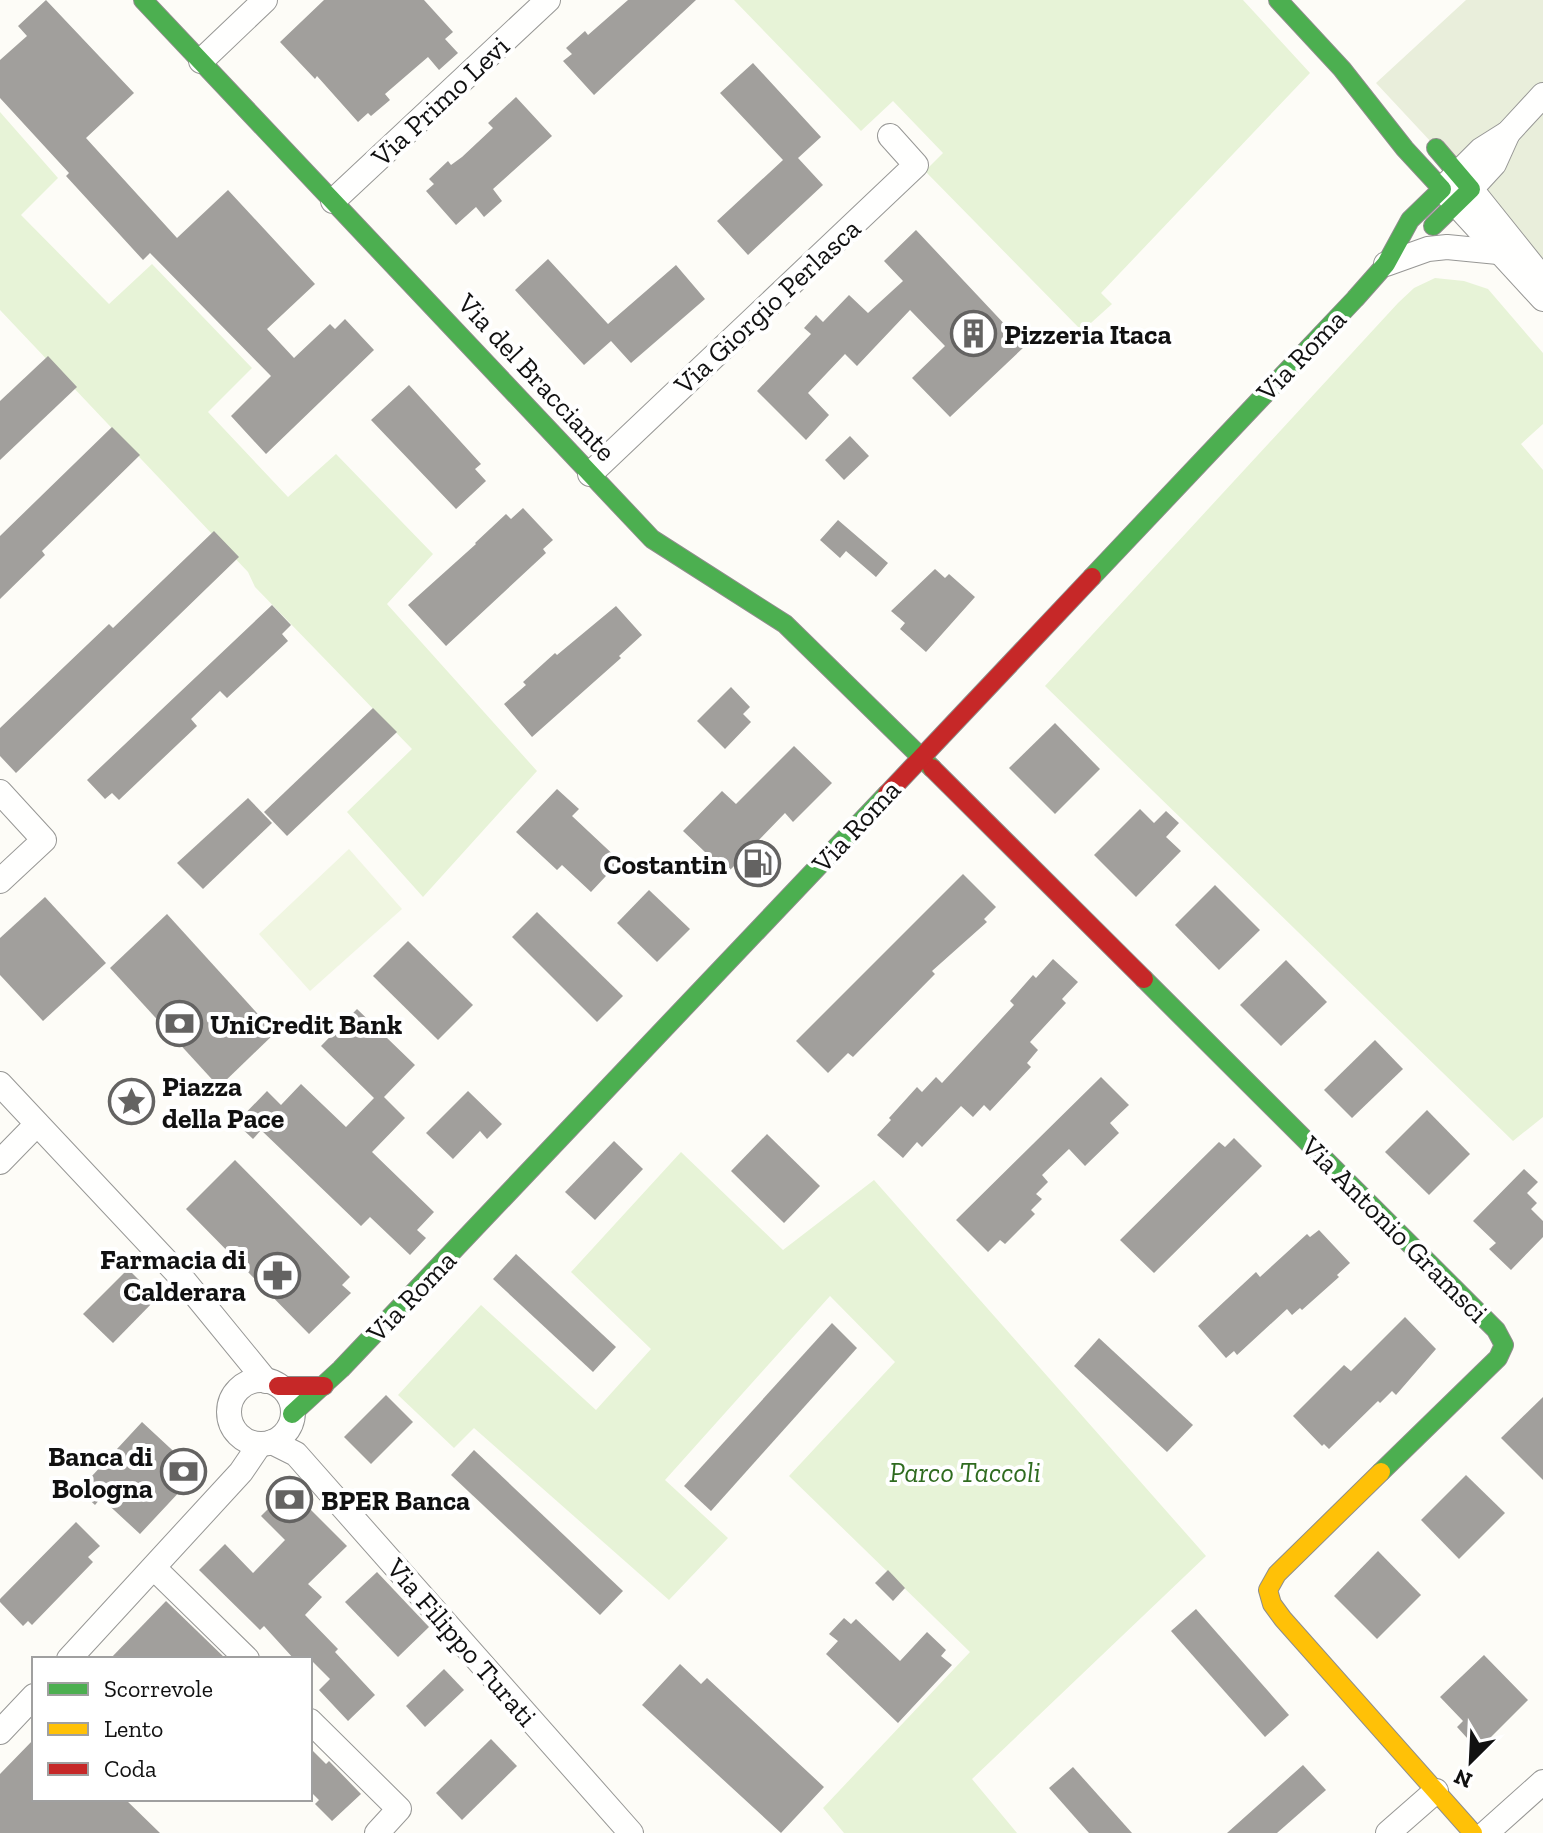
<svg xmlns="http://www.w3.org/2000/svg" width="1543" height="1833" viewBox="0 0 1543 1833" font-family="'Zilla Slab',serif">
<rect width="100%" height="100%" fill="#fdfcf7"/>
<g fill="#e7f3d7">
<polygon points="734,0 1243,0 1310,73 1101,293 1112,304 1082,331 925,171 943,153 893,101 861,131"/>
<polygon points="0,112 58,178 21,215 109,304 152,264 252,368 208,412 288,497 336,454 433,554 387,604 537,771 423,897 347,812 412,749 255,587 248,572 0,310"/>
<polygon points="1435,278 1464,281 1488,289 1543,353 1543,424 1521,444 1543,470 1543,1117 1513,1141 1045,686 1398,303 1414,288"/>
<polygon points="681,1152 783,1250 874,1180 1206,1556 972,1779 1017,1833 844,1833 823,1808 970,1652 789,1476 895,1362 830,1296 665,1480 728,1538 669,1600 474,1428 454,1448 398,1395 481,1305 596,1410 651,1349 571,1272"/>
</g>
<polygon fill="#e9eedb" points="1466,0 1543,0 1543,275 1432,143 1376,83"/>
<polygon fill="#f0f6e1" points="349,849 402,909 310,991 259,934"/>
<g fill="#a19f9c">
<polygon points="46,0 134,93 86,138 177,238 228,190 315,284 267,329 294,358 330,324 335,329 345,319 374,350 266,454 231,416 271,376 150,253 143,260 66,176 69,173 0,98 0,60 27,36 18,26"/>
<polygon points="324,0 424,0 453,32 445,39 458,53 439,70 428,57 385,94 390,100 371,116 368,113 358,122 317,76 315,79 280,42"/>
<polygon points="628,0 696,0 594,95 563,61 572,54 566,48 585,31 588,35"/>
<polygon points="753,63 821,137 798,158 823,185 748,255 717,221 783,160 720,93"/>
<polygon points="516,97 552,136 493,189 502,201 484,217 476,207 456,225 426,191 434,184 429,179 448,161 451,165 462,157 493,128 488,123"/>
<polygon points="916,230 1025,346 950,417 912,378 945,346 910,310 857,366 845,354 808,393 829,415 806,440 757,391 811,334 804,328 816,315 823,322 849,295 868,313 903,281 884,261"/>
<polygon points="548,259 608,324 676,265 705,299 631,363 611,341 584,365 515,290"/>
<polygon points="48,356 77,387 0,460 0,401"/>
<polygon points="409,385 481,464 475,469 486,481 456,509 371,420"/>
<polygon points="112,427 140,455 42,551 45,555 0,599 0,536"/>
<polygon points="850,436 869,456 844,480 825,460"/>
<polygon points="523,508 553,540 543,549 546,553 446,646 408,605 476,544 475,543 506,514 511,519"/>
<polygon points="838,520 888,563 876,577 846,551 840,558 820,540"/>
<polygon points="214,531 239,557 16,773 0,756 0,728 109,624 113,628"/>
<polygon points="935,569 945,578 949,574 975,597 926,652 900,629 905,623 891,611"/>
<polygon points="272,605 291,625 282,634 288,641 227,698 220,691 191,719 197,726 119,800 112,793 105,799 87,780"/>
<polygon points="616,606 642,635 619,656 621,658 532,737 504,704 526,685 523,682 555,653 557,655"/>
<polygon points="731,687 750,707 743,714 751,722 725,749 697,721"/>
<polygon points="373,708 397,732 287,836 264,812"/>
<polygon points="1055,723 1100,769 1055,814 1009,768"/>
<polygon points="794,746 832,783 793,822 785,813 755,844 776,863 759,882 738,862 727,873 683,831 722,791 736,804"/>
<polygon points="557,789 579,809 572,816 620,861 591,892 562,865 557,870 516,832"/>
<polygon points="248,798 272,823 203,889 177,863"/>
<polygon points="1140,809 1154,823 1166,811 1179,823 1166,837 1181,851 1136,897 1094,855"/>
<polygon points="963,874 996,907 984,919 987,922 932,971 935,974 853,1057 848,1053 828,1073 796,1041"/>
<polygon points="1215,885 1260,930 1219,970 1175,925"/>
<polygon points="649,890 690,929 657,962 617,923"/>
<polygon points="45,897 106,963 43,1021 0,975 0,938"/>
<polygon points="537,912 623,996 597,1022 512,937"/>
<polygon points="167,914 275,1033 219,1087 110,968"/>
<polygon points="408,941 473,1005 438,1040 373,976"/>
<polygon points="1053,959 1078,982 1062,999 1066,1003 1030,1042 1038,1050 1027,1063 1031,1067 990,1111 984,1105 973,1117 961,1106 922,1147 917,1142 903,1158 877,1135 891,1120 889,1118 917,1087 922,1092 936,1077 942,1083 1014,1005 1010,1001 1033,975 1036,978"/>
<polygon points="1286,960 1327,1002 1281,1046 1240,1005"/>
<polygon points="357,1009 415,1065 384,1097 405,1118 372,1152 434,1212 417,1230 426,1238 410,1255 370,1217 361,1226 261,1130 253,1139 236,1123 267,1091 281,1105 301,1084 346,1127 374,1098 321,1046"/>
<polygon points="1375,1040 1403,1069 1352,1118 1324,1090"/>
<polygon points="1101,1077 1129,1105 1110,1123 1119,1133 1085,1166 1069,1149 1042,1175 1048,1182 1036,1194 1042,1199 1031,1210 1035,1214 1005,1244 1000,1240 988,1252 956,1220"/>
<polygon points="468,1091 502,1124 487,1139 480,1131 453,1159 426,1133"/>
<polygon points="1427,1110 1470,1154 1429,1195 1385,1152"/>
<polygon points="767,1134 820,1186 784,1223 731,1171"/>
<polygon points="1234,1138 1262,1166 1154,1273 1120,1240 1219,1142 1225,1147"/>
<polygon points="614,1141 643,1169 595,1220 565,1192"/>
<polygon points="235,1160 350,1277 342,1285 351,1293 309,1334 186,1209"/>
<polygon points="1524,1169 1538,1182 1527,1193 1537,1203 1531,1209 1543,1221 1543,1237 1511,1270 1489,1249 1496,1243 1473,1221"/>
<polygon points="1319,1230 1350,1263 1337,1275 1339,1277 1302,1310 1300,1308 1292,1315 1287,1309 1237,1355 1234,1351 1226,1358 1198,1326 1256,1272 1260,1277 1307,1234 1310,1237"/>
<polygon points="516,1254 616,1347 593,1372 493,1279"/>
<polygon points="128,1269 157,1298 113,1343 83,1314"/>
<polygon points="1405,1317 1436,1349 1396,1395 1392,1391 1380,1403 1378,1401 1329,1449 1324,1444 1322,1446 1293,1416 1344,1365 1351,1371"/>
<polygon points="832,1323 857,1348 711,1511 684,1486"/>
<polygon points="1099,1338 1193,1425 1167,1452 1074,1366"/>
<polygon points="386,1395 413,1422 371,1464 344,1437"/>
<polygon points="1543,1397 1543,1480 1501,1438"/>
<polygon points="142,1422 197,1473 140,1534 101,1498 95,1505 79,1490"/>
<polygon points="474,1450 623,1591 600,1615 451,1475"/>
<polygon points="1466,1475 1505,1513 1459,1559 1421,1520"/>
<polygon points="289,1488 347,1546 308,1584 322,1597 305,1615 338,1649 335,1652 375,1695 348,1721 319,1690 330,1679 310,1659 294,1659 264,1626 260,1630 199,1570 225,1544 253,1573 285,1540 261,1516"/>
<polygon points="76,1522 100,1546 88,1557 93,1562 32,1625 28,1621 23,1626 0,1602 0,1599"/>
<polygon points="1378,1551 1421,1595 1377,1639 1334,1596"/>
<polygon points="888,1570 905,1588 893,1601 875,1583"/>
<polygon points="377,1572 429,1627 398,1657 345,1602"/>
<polygon points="166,1601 226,1659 110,1659"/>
<polygon points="1196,1609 1289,1715 1265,1737 1171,1631"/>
<polygon points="844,1618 851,1624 856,1619 900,1661 927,1632 946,1650 941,1656 952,1665 898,1723 826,1654 838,1641 829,1634"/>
<polygon points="1484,1655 1528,1700 1478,1750 1457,1727 1463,1721 1440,1697"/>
<polygon points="680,1664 701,1684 707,1678 824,1787 781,1833 642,1705"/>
<polygon points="444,1669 464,1690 425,1727 406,1706"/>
<polygon points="34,1739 34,1799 125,1799 160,1833 0,1833 0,1774"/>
<polygon points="491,1739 517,1766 462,1820 436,1793"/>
<polygon points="310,1748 326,1764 329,1761 361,1794 332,1821 315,1804 319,1800 310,1791"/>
<polygon points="1303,1765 1326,1790 1277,1833 1227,1833"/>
<polygon points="1073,1767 1132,1833 1089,1833 1049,1788"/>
</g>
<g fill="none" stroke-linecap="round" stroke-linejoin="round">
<defs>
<g id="street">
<polyline points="201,61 265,0"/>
<polyline points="1543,95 1508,133 1481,150 1442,189 1543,299"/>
<polyline points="1508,133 1494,164 1471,189 1543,279"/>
<polyline points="333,201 548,0"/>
<polyline points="1386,264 1428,249 1447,247 1498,252"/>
<polyline points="590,474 916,165 890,136"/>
<polyline points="0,792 44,840 0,881"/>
<polyline points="0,1084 181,1277 266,1381"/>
<polyline points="0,1162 37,1124"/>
<circle cx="261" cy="1412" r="32"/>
<polyline points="272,1442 296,1454 631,1833"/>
<polyline points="154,1568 247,1659"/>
<polyline points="69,1659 241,1472 260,1444"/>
<polyline points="310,1721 399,1809 377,1833"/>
<polyline points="0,1732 34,1696"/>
<polyline points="1388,1833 1436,1791"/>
<polyline points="1486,1833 1543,1782"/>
</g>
<g id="fast">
<polyline points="143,0 652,539 785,624 932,768"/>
<polyline points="1433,226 1471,189 1436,148"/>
<polyline points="1092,577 1355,299 1386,264 1410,220 1442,189 1405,149 1342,69 1278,0"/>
<polyline points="1144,979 1496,1330 1504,1345 1498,1358 1381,1472"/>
<polyline points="292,1414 341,1369 887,794"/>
</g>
<polyline id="slow" points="1381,1472 1277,1574 1268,1590 1272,1604 1283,1619 1473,1833"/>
<g id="jam">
<polyline points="932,768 1144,979"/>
<polyline points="887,794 1092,577"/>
<polyline points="278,1386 324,1386"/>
</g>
</defs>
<use href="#street" stroke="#979795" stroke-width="26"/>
<use href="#fast" stroke="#8e8d8b" stroke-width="20"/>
<use href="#slow" stroke="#8e8d8b" stroke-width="20"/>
<use href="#jam" stroke="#8e8d8b" stroke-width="20"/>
<use href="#street" stroke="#fffffe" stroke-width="24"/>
<use href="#fast" stroke="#4caf50" stroke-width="18"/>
<use href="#slow" stroke="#ffc107" stroke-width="18"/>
<use href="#jam" stroke="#c62828" stroke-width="18"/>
</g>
<defs>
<symbol id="building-ring" viewBox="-11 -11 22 22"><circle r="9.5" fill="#fff" stroke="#646362" stroke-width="1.5"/><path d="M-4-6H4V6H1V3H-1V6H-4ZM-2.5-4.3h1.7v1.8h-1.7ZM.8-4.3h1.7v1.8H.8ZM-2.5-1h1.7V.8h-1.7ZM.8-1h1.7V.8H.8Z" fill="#646362"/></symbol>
<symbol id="fuel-ring" viewBox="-11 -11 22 22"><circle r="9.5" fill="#fff" stroke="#646362" stroke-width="1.5"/><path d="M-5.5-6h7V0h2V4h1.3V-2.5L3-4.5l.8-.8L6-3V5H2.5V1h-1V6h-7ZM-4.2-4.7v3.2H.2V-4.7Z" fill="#646362"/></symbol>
<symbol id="bank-ring" viewBox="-11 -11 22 22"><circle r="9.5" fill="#fff" stroke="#646362" stroke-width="1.5"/><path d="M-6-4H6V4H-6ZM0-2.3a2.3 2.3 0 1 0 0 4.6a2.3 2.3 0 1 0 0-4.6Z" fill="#646362"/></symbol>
<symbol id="sight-ring" viewBox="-11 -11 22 22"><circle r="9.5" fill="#fff" stroke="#646362" stroke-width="1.5"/><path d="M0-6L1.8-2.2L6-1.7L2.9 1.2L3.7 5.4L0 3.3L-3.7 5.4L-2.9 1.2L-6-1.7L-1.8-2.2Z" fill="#646362"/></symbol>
<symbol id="pharmacy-ring" viewBox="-11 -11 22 22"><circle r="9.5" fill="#fff" stroke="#646362" stroke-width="1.5"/><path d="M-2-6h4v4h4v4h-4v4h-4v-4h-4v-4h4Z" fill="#646362"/></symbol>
</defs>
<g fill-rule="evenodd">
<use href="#building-ring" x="948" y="308" width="51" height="51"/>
<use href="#fuel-ring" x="732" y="838" width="51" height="51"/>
<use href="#bank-ring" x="154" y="998" width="51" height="51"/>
<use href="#sight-ring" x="106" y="1076" width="51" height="51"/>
<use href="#pharmacy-ring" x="252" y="1250" width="51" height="51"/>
<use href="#bank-ring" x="158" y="1446" width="51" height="51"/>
<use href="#bank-ring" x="264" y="1474" width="51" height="51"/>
</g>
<g text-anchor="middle" stroke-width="8" stroke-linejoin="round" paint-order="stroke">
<g font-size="28" fill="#111" stroke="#fff">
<text transform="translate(440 101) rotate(-43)" y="10">Via Primo Levi</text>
<text transform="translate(767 306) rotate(-43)" y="10">Via Giorgio Perlasca</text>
<text transform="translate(1301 355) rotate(-46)" y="10">Via Roma</text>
<text transform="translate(537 377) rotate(47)" y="10">Via del Bracciante</text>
<text transform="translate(856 826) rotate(-47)" y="10">Via Roma</text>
<text transform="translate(1395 1229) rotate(45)" y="10">Via Antonio Gramsci</text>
<text transform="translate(411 1296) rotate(-46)" y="10">Via Roma</text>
<text transform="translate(462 1642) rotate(49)" y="10">Via Filippo Turati</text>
</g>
<g font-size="28" font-weight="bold" fill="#111" stroke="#fff" text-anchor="start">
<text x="1004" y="344">Pizzeria Itaca</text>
<text x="727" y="874" text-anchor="end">Costantin</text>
<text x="210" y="1034">UniCredit Bank</text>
<text x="162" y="1096">Piazza<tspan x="162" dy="32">della Pace</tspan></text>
<text x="246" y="1269" text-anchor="end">Farmacia di<tspan x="246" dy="32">Calderara</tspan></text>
<text x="153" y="1466" text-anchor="end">Banca di<tspan x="153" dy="32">Bologna</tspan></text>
<text x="321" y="1510">BPER Banca</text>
</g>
<g font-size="28" font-style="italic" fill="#2f6b1f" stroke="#fff">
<text x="965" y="1482">Parco Taccoli</text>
</g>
</g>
<rect x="32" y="1657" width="280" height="144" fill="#ffffff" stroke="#a0a0a0" stroke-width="2"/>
<rect x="48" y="1683" width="40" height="12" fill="#4caf50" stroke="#a0a0a0" stroke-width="2"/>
<text x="104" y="1697" font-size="24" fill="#111111">Scorrevole</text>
<rect x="48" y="1723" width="40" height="12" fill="#ffc107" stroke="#a0a0a0" stroke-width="2"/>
<text x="104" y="1737" font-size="24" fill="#111111">Lento</text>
<rect x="48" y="1763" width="40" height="12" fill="#c62828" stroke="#a0a0a0" stroke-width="2"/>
<text x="104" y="1777" font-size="24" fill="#111111">Coda</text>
<g transform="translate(1471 1761) rotate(204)" stroke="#ffffff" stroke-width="6" paint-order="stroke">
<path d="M0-6L14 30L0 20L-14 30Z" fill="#111111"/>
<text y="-12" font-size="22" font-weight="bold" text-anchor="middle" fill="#111111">N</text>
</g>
</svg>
